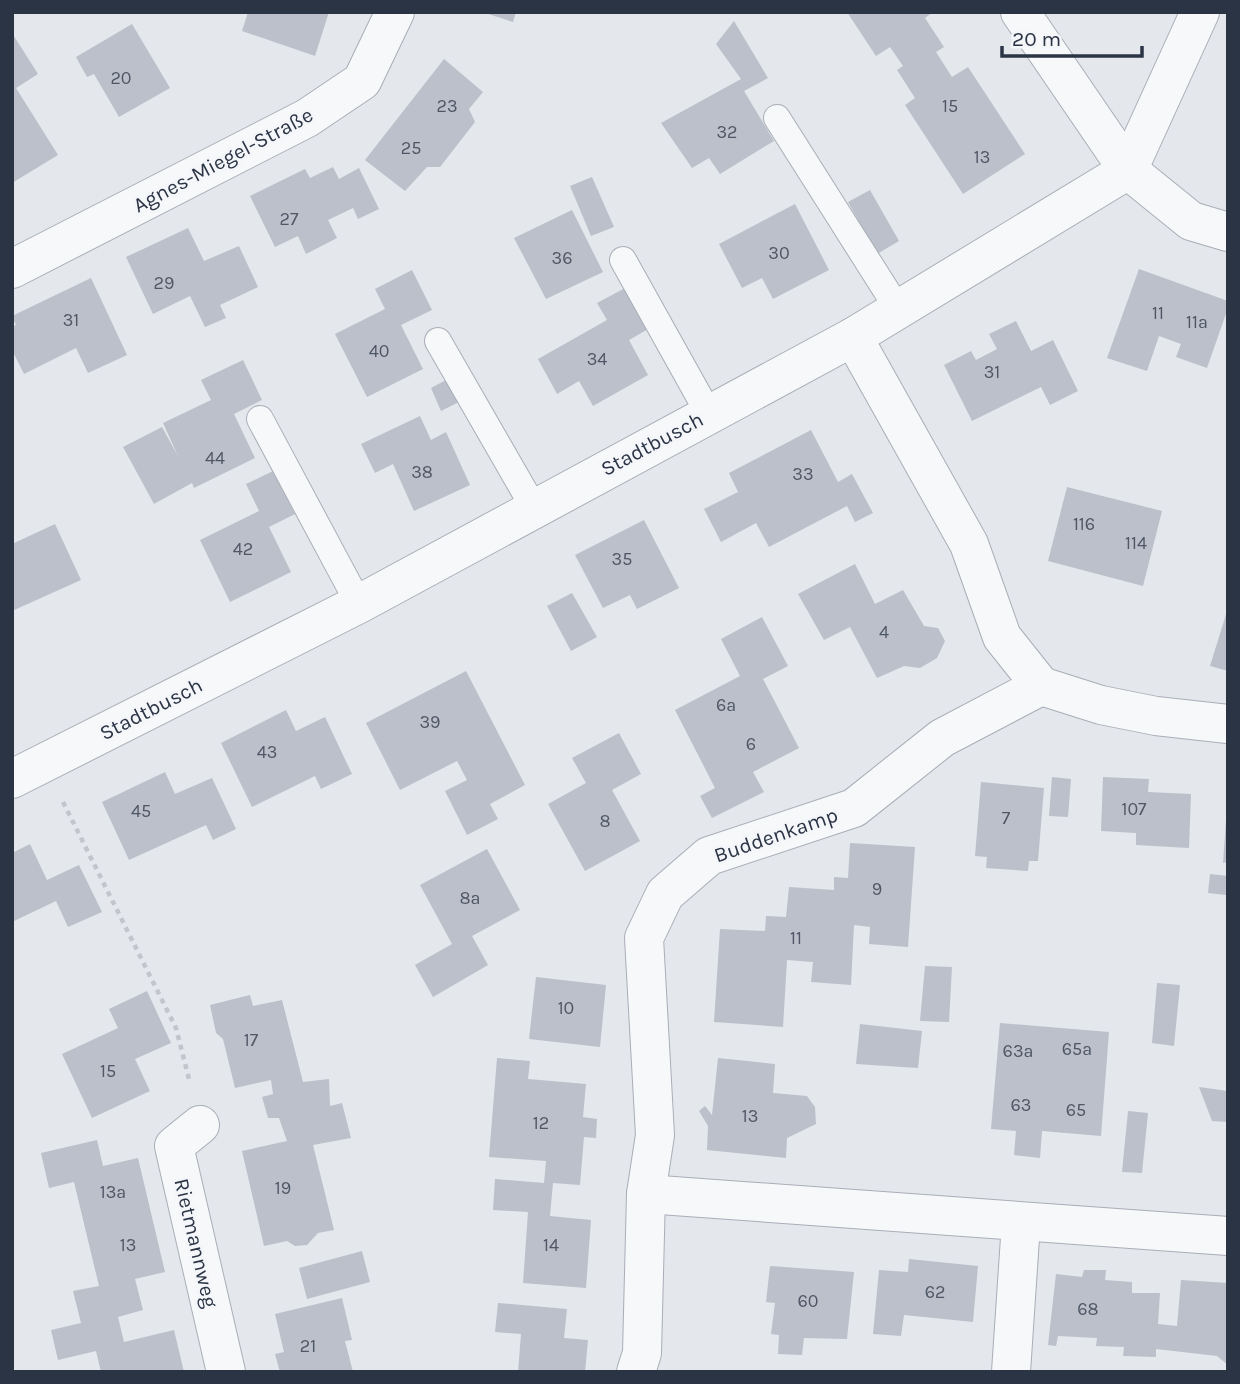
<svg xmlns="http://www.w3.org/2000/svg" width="1240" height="1384" viewBox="0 0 1240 1384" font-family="Karla,sans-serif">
<rect width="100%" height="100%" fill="#e4e7ec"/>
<g fill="#bbc0ca">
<polygon points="248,12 329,12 315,56 242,31"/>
<polygon points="482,12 516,12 513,22"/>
<polygon points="847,12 933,12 925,18 944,47 936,52 952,77 968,67 1025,154 963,194 905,105 915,98 897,70 903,66 890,47 876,56"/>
<polygon points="734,21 768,78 744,91 774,141 720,174 709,158 692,168 661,123 741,79 716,44"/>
<polygon points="132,24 170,88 119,117 94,74 87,77 76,57"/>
<polygon points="12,33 38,74 16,88 58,155 12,183"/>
<polygon points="444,59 483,92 469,109 475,122 440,167 427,167 405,191 365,160"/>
<polygon points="333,167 339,179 359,168 379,209 358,219 353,208 328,220 337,238 306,254 298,236 275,247 250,196 305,169 310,178"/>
<polygon points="592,177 614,227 591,236 570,186"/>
<polygon points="870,190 899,241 877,254 848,202"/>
<polygon points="795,204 829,270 773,299 762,278 742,288 719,244"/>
<polygon points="572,210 603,272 546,299 514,238"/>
<polygon points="188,228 204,261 239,246 258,287 220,305 226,318 205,327 190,296 153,314 126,257"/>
<polygon points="1139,269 1228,301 1228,308 1207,368 1176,357 1181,344 1159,336 1147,371 1107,358"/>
<polygon points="412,270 432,310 401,325 423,369 367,397 335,334 385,309 375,289"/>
<polygon points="91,278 127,355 88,373 76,348 24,374 12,350 12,327 16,325 12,316"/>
<polygon points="627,287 650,328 629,340 648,375 593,406 579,381 557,394 538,359 607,320 597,303"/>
<polygon points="1016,321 1031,351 1053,340 1078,391 1050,405 1041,387 972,421 944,365 971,351 976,360 997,349 989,334"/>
<polygon points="243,360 262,400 234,414 255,458 194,488 192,483 154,504 123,447 162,427 178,456 163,423 211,400 201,380"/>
<polygon points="448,379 459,402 441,411 431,388"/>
<polygon points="420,416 431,440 446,432 470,485 414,511 393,464 375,473 361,444"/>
<polygon points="811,430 838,482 852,474 873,513 855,522 847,506 769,547 756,523 721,542 704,509 738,492 729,473"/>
<polygon points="273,471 295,514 269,527 291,572 230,602 200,540 259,511 246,484"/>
<polygon points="1067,487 1162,511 1143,586 1048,561"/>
<polygon points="644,520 679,588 637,609 630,595 603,608 575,555"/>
<polygon points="55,524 81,580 12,611 12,544"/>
<polygon points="855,564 875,604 903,590 924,626 938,628 945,641 937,658 920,668 904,666 877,678 850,627 824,640 798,594"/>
<polygon points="572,593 597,637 571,651 547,606"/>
<polygon points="1227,611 1228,612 1228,671 1210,666"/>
<polygon points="762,617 788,666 763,679 799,748 753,772 764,792 712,818 700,796 715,788 675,710 740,676 721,639"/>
<polygon points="466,671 525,785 490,804 498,819 467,835 445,791 467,780 457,761 400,790 366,723"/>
<polygon points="286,710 296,731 325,717 352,774 321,789 315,776 252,807 221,743"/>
<polygon points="619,733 641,774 612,790 640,841 585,871 548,804 586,783 572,758"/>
<polygon points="165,772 175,794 212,778 236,829 213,840 206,825 129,860 102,802"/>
<polygon points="1052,777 1071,779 1068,817 1049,816"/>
<polygon points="1103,777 1149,779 1148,792 1191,794 1189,848 1136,845 1136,833 1101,831"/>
<polygon points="981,782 1044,788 1038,861 1029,861 1028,871 986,868 987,857 975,856"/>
<polygon points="1226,820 1228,820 1228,862 1223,863"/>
<polygon points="850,843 915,847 908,947 869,944 870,927 854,925 851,985 811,982 813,962 787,960 783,1027 714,1022 720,929 765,931 766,916 786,917 789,887 834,890 834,877 848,878"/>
<polygon points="30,844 47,880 79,865 102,912 68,927 56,901 12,922 12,853"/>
<polygon points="487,849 520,910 472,936 488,965 433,997 415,965 452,944 420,885"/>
<polygon points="1210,874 1228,876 1226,895 1208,893"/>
<polygon points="925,966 952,967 949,1022 920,1021"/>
<polygon points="536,977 606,985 600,1047 529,1039"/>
<polygon points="1157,983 1180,985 1174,1046 1152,1043"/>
<polygon points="147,991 171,1043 135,1059 150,1091 92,1118 62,1054 118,1028 109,1009"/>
<polygon points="250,995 253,1006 282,1000 303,1082 329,1079 330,1106 342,1103 351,1138 313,1145 334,1230 318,1233 307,1245 295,1246 287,1241 264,1246 242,1151 287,1141 279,1118 268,1118 262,1097 273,1094 271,1080 235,1088 223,1039 216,1033 210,1005"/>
<polygon points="1000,1023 1109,1032 1101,1136 1042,1131 1040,1158 1014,1155 1016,1131 991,1129"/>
<polygon points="860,1024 922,1031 918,1068 856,1064"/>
<polygon points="497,1058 530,1061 528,1079 586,1084 583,1117 597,1119 596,1138 584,1137 580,1185 553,1183 550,1216 591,1220 586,1288 523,1283 528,1212 493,1210 495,1179 544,1183 546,1161 489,1157"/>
<polygon points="718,1058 775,1064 773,1093 807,1096 815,1107 816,1124 787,1138 786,1158 707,1150 708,1126 699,1111 705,1106 712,1115"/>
<polygon points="1199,1087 1228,1091 1228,1122 1212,1121"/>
<polygon points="1128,1111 1148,1113 1142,1173 1122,1172"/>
<polygon points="97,1140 103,1166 138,1158 165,1272 135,1279 143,1310 118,1317 124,1342 174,1330 184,1372 101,1372 96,1351 58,1360 51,1330 81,1323 73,1291 99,1286 74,1182 49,1188 41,1153"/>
<polygon points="362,1251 370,1282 307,1299 299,1268"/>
<polygon points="909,1259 978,1266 973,1322 904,1315 901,1336 873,1334 879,1270 908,1272"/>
<polygon points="770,1266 854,1272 847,1339 804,1338 802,1355 778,1354 779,1335 771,1334 775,1303 766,1302"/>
<polygon points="1084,1270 1106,1270 1105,1280 1132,1282 1132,1293 1160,1293 1158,1324 1177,1326 1181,1280 1228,1283 1228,1365 1217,1356 1156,1349 1156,1357 1123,1356 1124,1347 1096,1346 1097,1338 1058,1336 1056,1346 1048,1345 1056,1274 1082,1277"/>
<polygon points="342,1298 352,1340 345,1341 353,1372 280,1372 275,1354 284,1352 275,1314"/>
<polygon points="498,1303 567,1309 564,1338 588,1340 585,1372 518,1372 521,1334 495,1332"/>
</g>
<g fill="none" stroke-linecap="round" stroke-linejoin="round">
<defs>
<g id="lane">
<polyline points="777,118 898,309"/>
<polyline points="623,260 709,414"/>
<polyline points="438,341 534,508"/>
<polyline points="260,419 359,604"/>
</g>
<g id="street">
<polyline points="1020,12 1128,170 1191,221 1228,232"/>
<polyline points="12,269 307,118 362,81 395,12"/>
<polyline points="1041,686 1101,705 1156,716 1228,724"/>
<polyline points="12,779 359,604 853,337 1128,170 1200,12"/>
<polyline points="200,1125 174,1146 226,1372"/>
<polyline points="646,1194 1228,1236"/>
<polyline points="636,1372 642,1353 646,1194 655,1135 644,938 665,894 709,856 854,808 942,738 1041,686 1002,637 969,544 853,337"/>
<polyline points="1011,1372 1021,1223"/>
</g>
</defs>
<use href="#lane" stroke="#a9aeb7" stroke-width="28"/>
<use href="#street" stroke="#a9aeb7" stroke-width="40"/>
<polyline stroke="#c2c5cb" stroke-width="4.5" stroke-dasharray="5 5" stroke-linecap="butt" points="63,802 176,1028 190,1083"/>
<use href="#lane" stroke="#f7f8fa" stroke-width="26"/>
<use href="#street" stroke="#f7f8fa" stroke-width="38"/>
</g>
<g text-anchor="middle" stroke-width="6" stroke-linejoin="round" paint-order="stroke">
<g font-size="18" fill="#4f5766">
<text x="121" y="84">20</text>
<text x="447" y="112">23</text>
<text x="950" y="112">15</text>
<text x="727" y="138">32</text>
<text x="411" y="154">25</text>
<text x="982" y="163">13</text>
<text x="289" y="225">27</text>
<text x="779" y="259">30</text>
<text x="562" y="264">36</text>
<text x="164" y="289">29</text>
<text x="1158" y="319">11</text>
<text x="71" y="326">31</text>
<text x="1197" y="328">11a</text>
<text x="379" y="357">40</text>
<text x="597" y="365">34</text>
<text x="992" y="378">31</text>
<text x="215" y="464">44</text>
<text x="422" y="478">38</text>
<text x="803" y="480">33</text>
<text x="1084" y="530">116</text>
<text x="1136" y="549">114</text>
<text x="243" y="555">42</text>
<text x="622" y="565">35</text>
<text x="884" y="638">4</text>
<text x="726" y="711">6a</text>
<text x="430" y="728">39</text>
<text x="751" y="750">6</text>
<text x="267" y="758">43</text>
<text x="1134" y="815">107</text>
<text x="141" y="817">45</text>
<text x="1006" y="824">7</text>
<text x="605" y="827">8</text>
<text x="877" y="895">9</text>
<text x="470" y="904">8a</text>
<text x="796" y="944">11</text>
<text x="566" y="1014">10</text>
<text x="251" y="1046">17</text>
<text x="1077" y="1055">65a</text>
<text x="1018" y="1057">63a</text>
<text x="108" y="1077">15</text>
<text x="1021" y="1111">63</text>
<text x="1076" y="1116">65</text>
<text x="750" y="1122">13</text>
<text x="541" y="1129">12</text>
<text x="283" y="1194">19</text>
<text x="113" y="1198">13a</text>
<text x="128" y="1251">13</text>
<text x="551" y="1251">14</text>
<text x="935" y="1298">62</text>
<text x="808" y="1307">60</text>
<text x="1088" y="1315">68</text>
<text x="308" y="1352">21</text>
</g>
<g font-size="21" fill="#2b3445" stroke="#f4f6f9">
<text transform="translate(223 160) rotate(-28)" y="7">Agnes-Miegel-Straße</text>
<text transform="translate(652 444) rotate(-28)" y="7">Stadtbusch</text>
<text transform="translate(151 709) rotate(-27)" y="7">Stadtbusch</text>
<text transform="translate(776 835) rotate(-19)" y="7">Buddenkamp</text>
<text transform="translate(196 1243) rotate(77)" y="7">Rietmannweg</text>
</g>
</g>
<rect width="1240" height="1384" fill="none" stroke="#2b3445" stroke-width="28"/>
<path d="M1002 46v10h140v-10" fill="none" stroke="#2b3445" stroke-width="3.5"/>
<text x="1012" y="46" font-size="21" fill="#2b3445" stroke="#f4f6f9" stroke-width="5" paint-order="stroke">20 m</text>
</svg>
